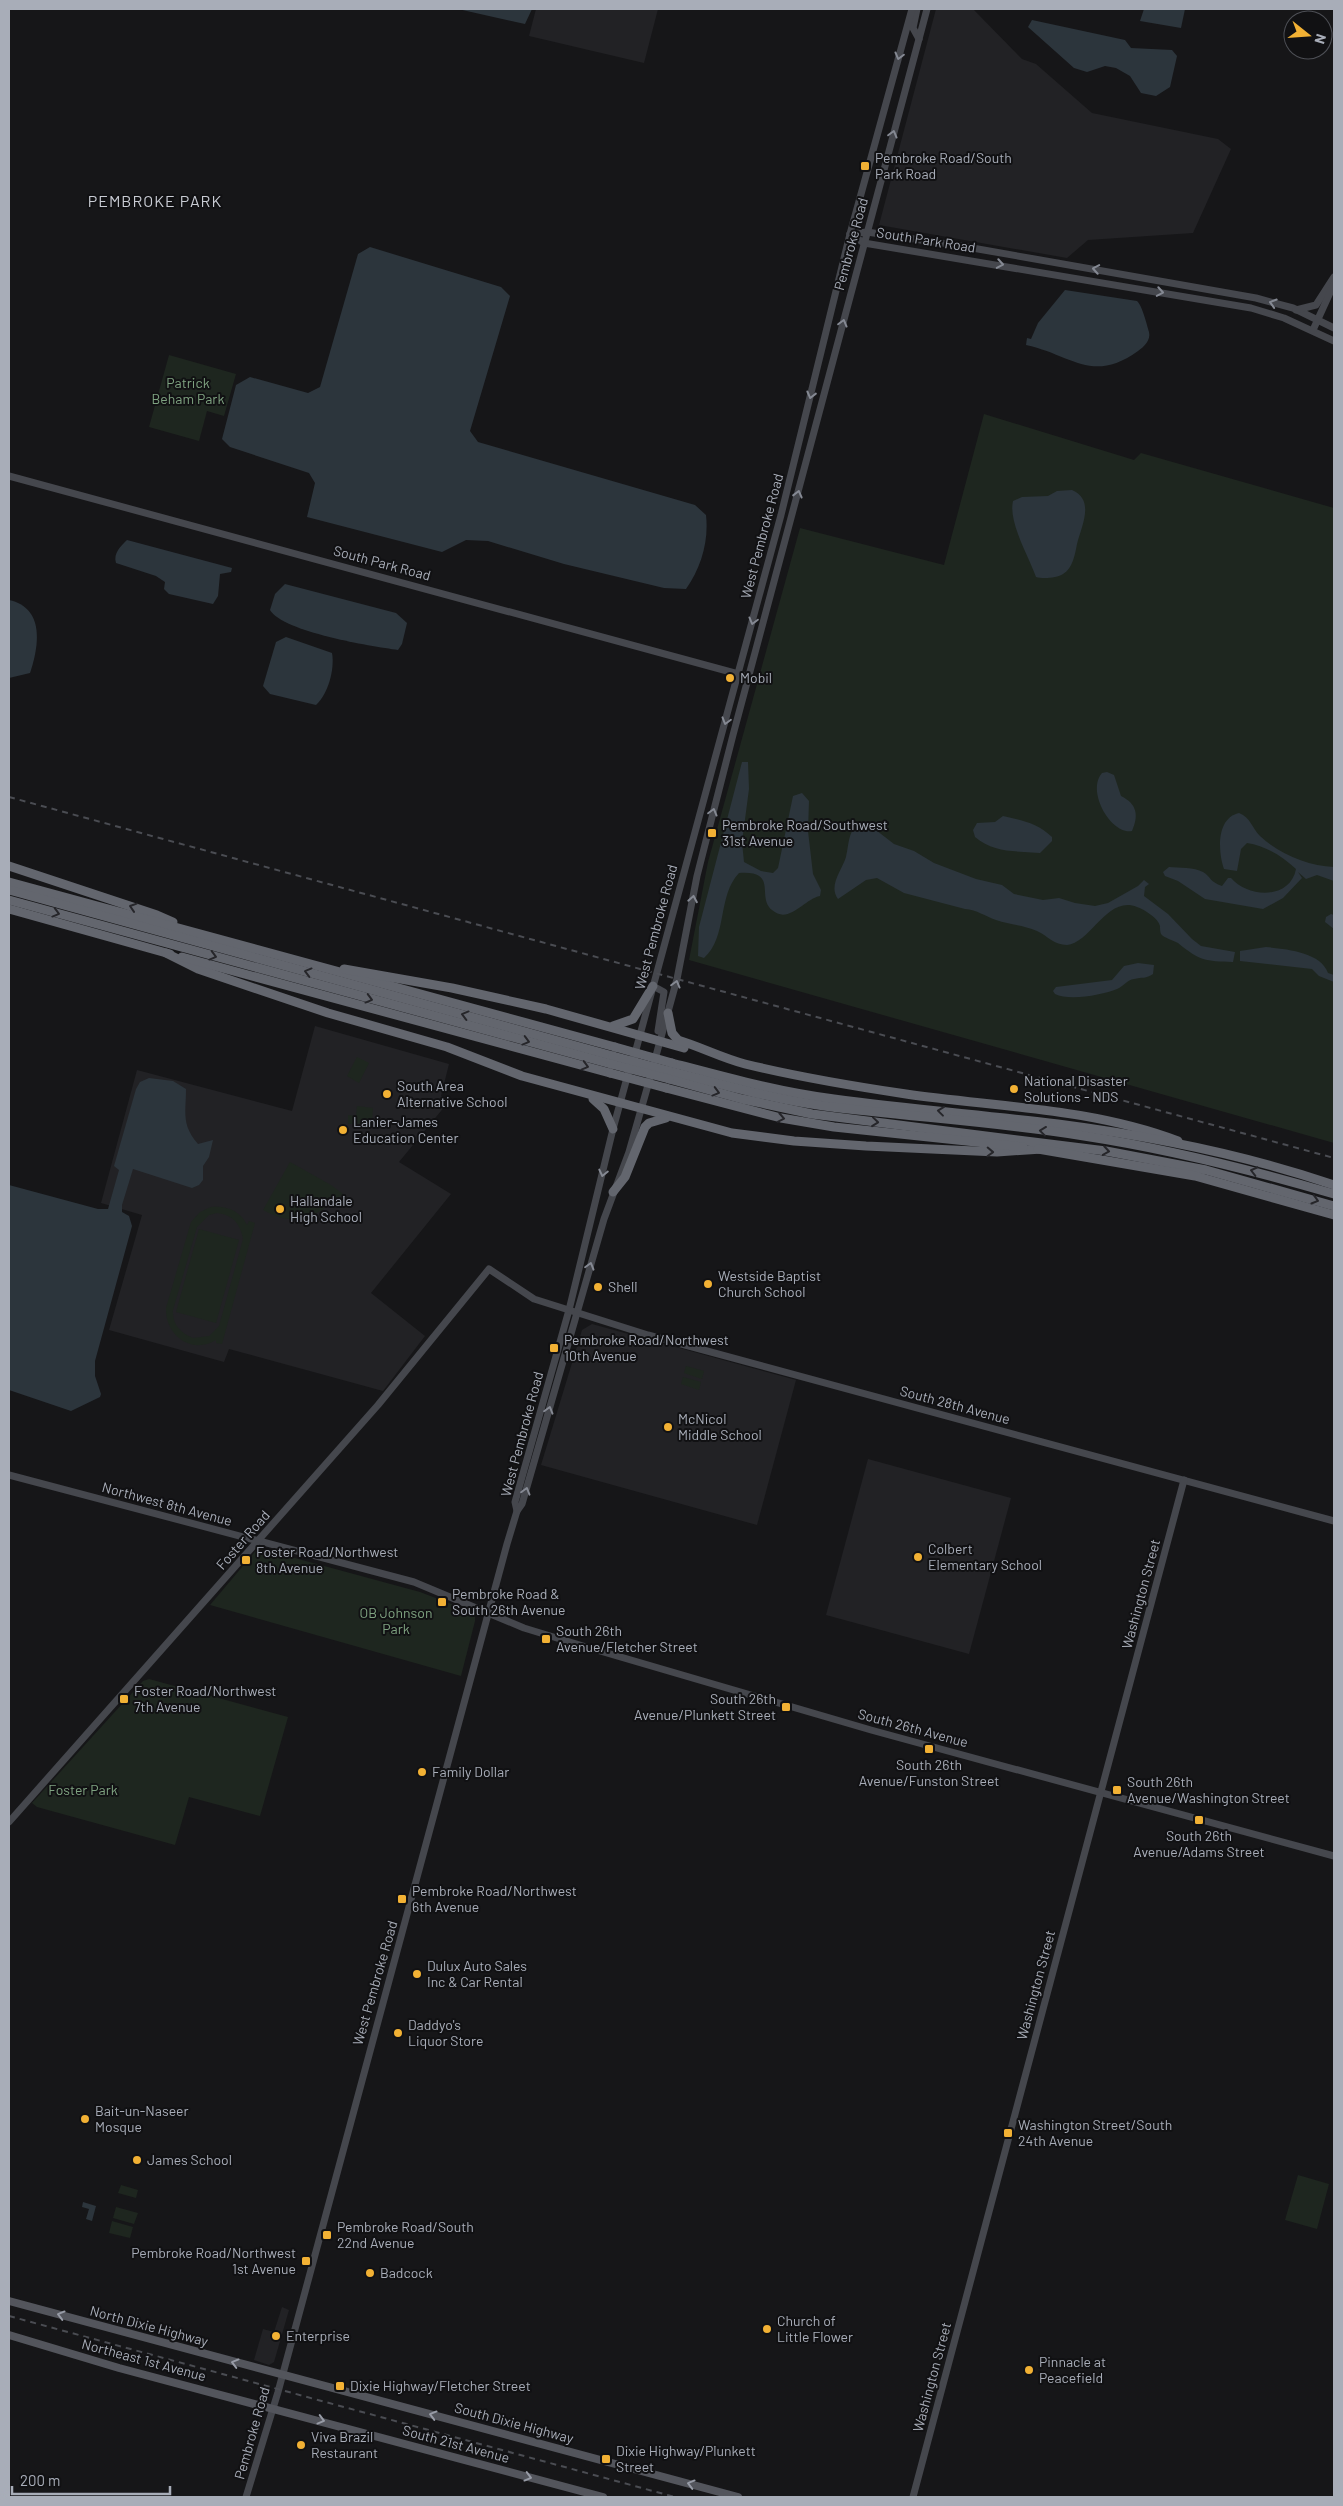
<svg xmlns="http://www.w3.org/2000/svg" width="1343" height="2506" viewBox="0 0 1343 2506" font-family="Barlow,sans-serif">
<rect width="100%" height="100%" fill="#161618"/>
<g fill="#222225">
<polygon points="536,9 658,9 644,63 529,36"/>
<polygon points="936,9 973,9 1022,59 1036,64 1092,113 1218,139 1231,149 1193,233 1088,240 1067,258 879,225"/>
<polygon points="315,1026 449,1064 441,1096 450,1100 399,1162 451,1194 371,1293 425,1336 383,1391 229,1349 224,1362 109,1330 142,1215 101,1203 137,1070 292,1111"/>
<polygon points="592,1324 796,1380 757,1525 541,1465 582,1330"/>
<polygon points="868,1459 1011,1498 969,1654 826,1615"/>
<polygon points="282,2307 289,2310 274,2362 269,2365 254,2360 263,2329 274,2332"/>
</g>
<g fill="#1e261f" fill-rule="evenodd">
<polygon points="169,355 236,374 224,416 207,411 199,441 149,427"/>
<polygon points="984,414 1134,460 1141,453 1334,508 1334,1143 689,960 708,862 800,528 944,565"/>
<polygon points="357,1057 369,1063 359,1083 347,1076"/>
<polygon points="357,1106 373,1108 372,1123 348,1124 348,1115 356,1116"/>
<path d="M290 1162 331 1185 343 1194C315 1217 298 1229 263 1210Z"/>
<path d="M211 1207C226 1205 241 1211 247 1225L249 1221 255 1223 222 1344 216 1343V1340C191 1355 165 1335 166 1308L191 1222 200 1212ZM217 1213C233 1215 240 1223 243 1239L219 1326 209 1336 193 1338C180 1333 172 1324 173 1310L197 1227 209 1215Z"/>
<polygon points="199,1229 239,1240 216,1323 176,1312"/>
<polygon points="686,1366 704,1371 702,1379 684,1373"/>
<polygon points="683,1377 701,1382 699,1390 681,1384"/>
<polygon points="258,1548 420,1592 475,1613 475,1621 461,1676 210,1605"/>
<polygon points="149,1679 288,1717 260,1816 189,1797 175,1845 37,1807 32,1803 143,1681"/>
<polygon points="1298,2175 1329,2184 1317,2229 1285,2220"/>
<polygon points="121,2185 138,2190 136,2198 118,2193"/>
<polygon points="116,2207 138,2213 134,2224 113,2218"/>
<polygon points="112,2221 133,2227 130,2238 109,2233"/>
</g>
<g fill="#2c353c">
<polygon points="458,9 532,9 525,24"/>
<polygon points="1144,9 1185,9 1181,28 1140,21"/>
<polygon points="1032,20 1125,40 1131,48 1172,50 1177,56 1170,87 1156,96 1141,93 1130,76 1116,68 1105,66 1087,72 1074,68 1028,27"/>
<path d="M370 247 501 287 510 296 470 431 478 442 695 505 706 515C709 541 701 568 686 589L664 588 564 564 488 541 466 540 442 552 307 517 315 483 309 473 230 447 222 439 236 385 250 377 308 393 320 387 358 254Z"/>
<path d="M1065 290 1137 301C1142 305 1147 325 1149 332 1151 340 1144 347 1138 351 1092 384 1072 355 1026 345L1027 338 1031 339 1038 323Z"/>
<path d="M1072 490C1095 500 1082 525 1077 544 1075 554 1073 568 1063 574 1057 578 1043 579 1036 577 1029 557 1008 522 1013 501L1022 497 1048 496 1057 491Z"/>
<path d="M127 540 232 568 231 572 220 574 218 596 213 604 169 594 164 589 165 582 156 576 116 563C113 553 121 546 127 540Z"/>
<path d="M285 584 396 613 407 623 402 644 398 650C370 646 283 632 270 610L275 594Z"/>
<path d="M9 600C45 608 39 646 30 673L9 678Z"/>
<path d="M286 637 332 653C335 669 328 694 316 705L270 694 263 686 276 642Z"/>
<path d="M742 762H748L749 789 742 842 744 862 761 871 773 873 778 868 793 796 802 793 809 801 808 831 813 874 821 890 820 896C804 899 789 925 772 910 756 897 779 870 739 873 717 896 728 937 704 958L698 956 699 927Z"/>
<path d="M1107 772 1114 775 1121 796C1137 804 1139 815 1132 831 1111 835 1086 791 1102 773Z"/>
<path d="M1239 813C1251 818 1252 828 1260 836 1279 854 1308 866 1334 867V881L1317 875 1306 879 1298 872 1302 878 1283 898 1263 909 1205 899 1178 881 1165 876 1163 872 1169 867C1179 868 1194 867 1203 872 1211 877 1210 882 1222 886L1228 878H1231C1248 898 1290 900 1296 869 1282 856 1266 846 1247 843L1241 849 1237 871 1224 869C1218 852 1216 818 1239 813Z"/>
<path d="M1003 816C1021 820 1038 823 1052 837V841L1040 853C1016 851 994 853 975 837L973 830 977 823 995 822Z"/>
<path d="M862 823 872 827 894 844 914 851 934 863 976 879 1002 885 1014 894 1043 900 1059 898 1075 903 1095 906 1108 903 1138 886 1144 880 1149 884 1145 887 1144 896 1168 914 1192 939 1201 946 1235 952 1233 962C1205 961 1200 961 1178 943 1173 940 1164 938 1161 934 1160 932 1160 928 1160 926 1158 918 1145 910 1137 907 1107 895 1091 943 1067 945 1054 945 1048 936 1037 931 1024 925 1010 925 996 920 985 916 977 910 965 909L904 893 877 878 866 880 838 899C828 886 842 870 846 857 849 846 848 826 862 823Z"/>
<polygon points="1331,914 1334,915 1334,929 1325,922 1326,917"/>
<path d="M1266 947C1286 949 1321 952 1328 973L1334 975V982L1319 976 1312 969 1240 961V951Z"/>
<path d="M1138 963 1154 965 1153 974C1146 979 1142 977 1134 979 1127 980 1124 986 1117 989 1103 995 1069 1001 1055 994L1053 991 1056 987 1112 980 1124 966Z"/>
<path d="M149 1078 173 1081 186 1089C186 1113 181 1124 198 1144L213 1140 209 1157 203 1166V1180L199 1185 192 1188 133 1169 122 1205V1212L129 1216 132 1226 95 1361V1376L101 1394 100 1397 71 1411 9 1390V1185L98 1209H108L119 1170 114 1166 136 1089 140 1082Z"/>
<polygon points="83,2202 96,2206 92,2221 86,2219 89,2209 82,2207"/>
</g>
<g fill="none" stroke-linecap="round" stroke-linejoin="round">
<g stroke="#45474d" stroke-width="7">
<polyline points="917,9 913,28 919,39"/>
<polyline points="850,234 864,243 1251,308 1284,318 1334,341"/>
<polyline points="850,234 867,232 961,246 1256,298 1293,308 1334,328"/>
<polyline points="1296,310 1316,305 1334,277"/>
<polyline points="1313,330 1334,284"/>
<polyline points="9,476 742,675"/>
<polyline points="653,986 664,992 658,1031"/>
<polyline points="634,1057 781,515 850,234 912,9"/>
<polyline points="654,1063 677,979 697,876 733,735 927,9"/>
<polyline points="9,1475 414,1582 524,1628 583,1646 871,1730 1334,1856"/>
<polyline points="517,1511 515,1502 569,1310 613,1129 628,1074"/>
<polyline points="9,1822 378,1405 489,1269 534,1299 648,1335 1334,1521"/>
<polyline points="246,2497 278,2392 507,1544 517,1511 522,1504 604,1219 629,1152 650,1078"/>
<polyline points="913,2497 1184,1480"/>
</g>
<g stroke="#53555c" stroke-width="8">
<polyline points="9,2301 738,2497"/>
<polyline points="9,2335 119,2368 603,2497"/>
</g>
<g stroke="#63666e" stroke-width="9">
<polyline points="9,866 157,915 173,922"/>
<polyline points="9,882 615,1047"/>
<polyline points="9,890 613,1056"/>
<polyline points="9,900 611,1064"/>
<polyline points="9,909 170,954"/>
<polyline points="166,953 198,969 328,1013 447,1047 522,1076 732,1133 794,1141 866,1146 997,1152 1042,1149"/>
<polyline points="182,957 610,1073"/>
<polyline points="344,969 452,988 546,1009 684,1048"/>
<path d="M668 1013 672 1033 678 1040C701 1047 722 1058 745 1064 798 1077 852 1086 906 1094 996 1107 1092 1108 1178 1141"/>
<polyline points="613,1026 633,1019 653,986"/>
<path d="M672 1063C725 1077 779 1092 834 1099 908 1109 984 1115 1058 1124 1151 1136 1246 1155 1334 1185"/>
<path d="M669 1071C721 1084 772 1099 824 1106 910 1117 998 1122 1084 1136 1169 1149 1252 1170 1334 1194"/>
<polyline points="669,1079 742,1099 812,1114 1106,1151 1206,1170 1334,1206"/>
<polyline points="666,1088 781,1118 834,1127 1023,1147"/>
<polyline points="593,1099 604,1109 613,1129"/>
<polyline points="1038,1149 1195,1176 1334,1215"/>
<polyline points="613,1192 625,1177 645,1127 649,1123 666,1118"/>
</g>
<g stroke="#4a4c52" stroke-width="2" stroke-dasharray="6 5" stroke-linecap="butt">
<polyline points="9,797 1334,1158"/>
<polyline points="9,2316 675,2497"/>
</g>
<g stroke="#63666e" stroke-width="9">
<polyline points="615,1047 672,1063"/>
<polyline points="613,1056 669,1071"/>
<polyline points="611,1064 669,1079"/>
<polyline points="610,1073 666,1088"/>
</g>
</g>
<defs><path id="oneway-chevron" d="M-2-3.5L2.5 0L-2 3.5" fill="none" stroke-width="1.6" stroke-linecap="round" stroke-linejoin="round" transform="scale(1.25)"/></defs>
<g stroke="#858993">
<use href="#oneway-chevron" transform="translate(899 56) rotate(105)"/>
<use href="#oneway-chevron" transform="translate(893 134) rotate(-75)"/>
<use href="#oneway-chevron" transform="translate(1000 264) rotate(10)"/>
<use href="#oneway-chevron" transform="translate(1096 269) rotate(-170)"/>
<use href="#oneway-chevron" transform="translate(1160 292) rotate(10)"/>
<use href="#oneway-chevron" transform="translate(1273 303) rotate(-163)"/>
<use href="#oneway-chevron" transform="translate(843 323) rotate(-75)"/>
<use href="#oneway-chevron" transform="translate(811 395) rotate(104)"/>
<use href="#oneway-chevron" transform="translate(798 494) rotate(-76)"/>
<use href="#oneway-chevron" transform="translate(753 621) rotate(105)"/>
<use href="#oneway-chevron" transform="translate(726 721) rotate(106)"/>
<use href="#oneway-chevron" transform="translate(713 812) rotate(-75)"/>
<use href="#oneway-chevron" transform="translate(693 899) rotate(-80)"/>
<use href="#oneway-chevron" transform="translate(676 984) rotate(-75)"/>
<use href="#oneway-chevron" transform="translate(603 1173) rotate(103)"/>
<use href="#oneway-chevron" transform="translate(590 1266) rotate(-74)"/>
<use href="#oneway-chevron" transform="translate(549 1410) rotate(-74)"/>
<use href="#oneway-chevron" transform="translate(526 1491) rotate(-74)"/>
</g>
<g stroke="#26262a">
<use href="#oneway-chevron" transform="translate(133 907) rotate(-162)"/>
<use href="#oneway-chevron" transform="translate(56 913) rotate(15)"/>
<use href="#oneway-chevron" transform="translate(213 956) rotate(15)"/>
<use href="#oneway-chevron" transform="translate(308 972) rotate(-165)"/>
<use href="#oneway-chevron" transform="translate(369 999) rotate(15)"/>
<use href="#oneway-chevron" transform="translate(465 1015) rotate(-165)"/>
<use href="#oneway-chevron" transform="translate(526 1041) rotate(15)"/>
<use href="#oneway-chevron" transform="translate(585 1066) rotate(15)"/>
<use href="#oneway-chevron" transform="translate(716 1092) rotate(15)"/>
<use href="#oneway-chevron" transform="translate(941 1111) rotate(-173)"/>
<use href="#oneway-chevron" transform="translate(781 1118) rotate(11)"/>
<use href="#oneway-chevron" transform="translate(875 1122) rotate(6)"/>
<use href="#oneway-chevron" transform="translate(1043 1131) rotate(-173)"/>
<use href="#oneway-chevron" transform="translate(1106 1151) rotate(9)"/>
<use href="#oneway-chevron" transform="translate(990 1152) rotate(2)"/>
<use href="#oneway-chevron" transform="translate(1254 1171) rotate(-166)"/>
<use href="#oneway-chevron" transform="translate(1315 1200) rotate(16)"/>
</g>
<g stroke="#979ba6">
<use href="#oneway-chevron" transform="translate(61 2315) rotate(-165)"/>
<use href="#oneway-chevron" transform="translate(235 2363) rotate(-165)"/>
<use href="#oneway-chevron" transform="translate(433 2415) rotate(-165)"/>
<use href="#oneway-chevron" transform="translate(321 2420) rotate(15)"/>
<use href="#oneway-chevron" transform="translate(528 2477) rotate(15)"/>
<use href="#oneway-chevron" transform="translate(691 2484) rotate(-165)"/>
</g>
<g fill="#f2b134" stroke="#111113" stroke-width="2">
<rect x="860" y="161" width="10" height="10" rx="2.5"/>
<circle cx="730" cy="678" r="5"/>
<rect x="707" y="828" width="10" height="10" rx="2.5"/>
<circle cx="1014" cy="1089" r="5"/>
<circle cx="387" cy="1094" r="5"/>
<circle cx="343" cy="1130" r="5"/>
<circle cx="280" cy="1209" r="5"/>
<circle cx="708" cy="1284" r="5"/>
<circle cx="598" cy="1287" r="5"/>
<rect x="549" y="1343" width="10" height="10" rx="2.5"/>
<circle cx="668" cy="1427" r="5"/>
<circle cx="918" cy="1557" r="5"/>
<rect x="241" y="1555" width="10" height="10" rx="2.5"/>
<rect x="437" y="1597" width="10" height="10" rx="2.5"/>
<rect x="541" y="1634" width="10" height="10" rx="2.5"/>
<rect x="119" y="1694" width="10" height="10" rx="2.5"/>
<rect x="781" y="1702" width="10" height="10" rx="2.5"/>
<rect x="924" y="1744" width="10" height="10" rx="2.5"/>
<circle cx="422" cy="1772" r="5"/>
<rect x="1112" y="1785" width="10" height="10" rx="2.5"/>
<rect x="1194" y="1815" width="10" height="10" rx="2.5"/>
<rect x="397" y="1894" width="10" height="10" rx="2.5"/>
<circle cx="417" cy="1974" r="5"/>
<circle cx="398" cy="2033" r="5"/>
<circle cx="85" cy="2119" r="5"/>
<rect x="1003" y="2128" width="10" height="10" rx="2.5"/>
<circle cx="137" cy="2160" r="5"/>
<rect x="322" y="2230" width="10" height="10" rx="2.5"/>
<rect x="301" y="2256" width="10" height="10" rx="2.5"/>
<circle cx="370" cy="2273" r="5"/>
<circle cx="767" cy="2329" r="5"/>
<circle cx="276" cy="2336" r="5"/>
<circle cx="1029" cy="2370" r="5"/>
<rect x="335" y="2381" width="10" height="10" rx="2.5"/>
<circle cx="301" cy="2445" r="5"/>
<rect x="601" y="2454" width="10" height="10" rx="2.5"/>
</g>
<g text-anchor="middle" stroke-width="4" stroke-linejoin="round" paint-order="stroke">
<g font-size="14" fill="#a8adb8" stroke="#111113" text-anchor="start">
<text x="875" y="163">Pembroke Road/South<tspan x="875" dy="16">Park Road</tspan></text>
<text x="740" y="683">Mobil</text>
<text x="722" y="830">Pembroke Road/Southwest<tspan x="722" dy="16">31st Avenue</tspan></text>
<text x="1024" y="1086">National Disaster<tspan x="1024" dy="16">Solutions - NDS</tspan></text>
<text x="397" y="1091">South Area<tspan x="397" dy="16">Alternative School</tspan></text>
<text x="353" y="1127">Lanier-James<tspan x="353" dy="16">Education Center</tspan></text>
<text x="290" y="1206">Hallandale<tspan x="290" dy="16">High School</tspan></text>
<text x="718" y="1281">Westside Baptist<tspan x="718" dy="16">Church School</tspan></text>
<text x="608" y="1292">Shell</text>
<text x="564" y="1345">Pembroke Road/Northwest<tspan x="564" dy="16">10th Avenue</tspan></text>
<text x="678" y="1424">McNicol<tspan x="678" dy="16">Middle School</tspan></text>
<text x="928" y="1554">Colbert<tspan x="928" dy="16">Elementary School</tspan></text>
<text x="256" y="1557">Foster Road/Northwest<tspan x="256" dy="16">8th Avenue</tspan></text>
<text x="452" y="1599">Pembroke Road &amp;<tspan x="452" dy="16">South 26th Avenue</tspan></text>
<text x="556" y="1636">South 26th<tspan x="556" dy="16">Avenue/Fletcher Street</tspan></text>
<text x="134" y="1696">Foster Road/Northwest<tspan x="134" dy="16">7th Avenue</tspan></text>
<text x="776" y="1704" text-anchor="end">South 26th<tspan x="776" dy="16">Avenue/Plunkett Street</tspan></text>
<text x="929" y="1770" text-anchor="middle">South 26th<tspan x="929" dy="16">Avenue/Funston Street</tspan></text>
<text x="432" y="1777">Family Dollar</text>
<text x="1127" y="1787">South 26th<tspan x="1127" dy="16">Avenue/Washington Street</tspan></text>
<text x="1199" y="1841" text-anchor="middle">South 26th<tspan x="1199" dy="16">Avenue/Adams Street</tspan></text>
<text x="412" y="1896">Pembroke Road/Northwest<tspan x="412" dy="16">6th Avenue</tspan></text>
<text x="427" y="1971">Dulux Auto Sales<tspan x="427" dy="16">Inc &amp; Car Rental</tspan></text>
<text x="408" y="2030">Daddyo's<tspan x="408" dy="16">Liquor Store</tspan></text>
<text x="95" y="2116">Bait-un-Naseer<tspan x="95" dy="16">Mosque</tspan></text>
<text x="1018" y="2130">Washington Street/South<tspan x="1018" dy="16">24th Avenue</tspan></text>
<text x="147" y="2165">James School</text>
<text x="337" y="2232">Pembroke Road/South<tspan x="337" dy="16">22nd Avenue</tspan></text>
<text x="296" y="2258" text-anchor="end">Pembroke Road/Northwest<tspan x="296" dy="16">1st Avenue</tspan></text>
<text x="380" y="2278">Badcock</text>
<text x="777" y="2326">Church of<tspan x="777" dy="16">Little Flower</tspan></text>
<text x="286" y="2341">Enterprise</text>
<text x="1039" y="2367">Pinnacle at<tspan x="1039" dy="16">Peacefield</tspan></text>
<text x="350" y="2391">Dixie Highway/Fletcher Street</text>
<text x="311" y="2442">Viva Brazil<tspan x="311" dy="16">Restaurant</tspan></text>
<text x="616" y="2456">Dixie Highway/Plunkett<tspan x="616" dy="16">Street</tspan></text>
</g>
<g font-size="14" fill="#a8adb8" stroke="#111113">
<text transform="translate(926 240) rotate(9)" y="5">South Park Road</text>
<text transform="translate(851 244) rotate(-75)" y="5">Pembroke Road</text>
<text transform="translate(762 536) rotate(-75)" y="5">West Pembroke Road</text>
<text transform="translate(382 563) rotate(15)" y="5">South Park Road</text>
<text transform="translate(656 927) rotate(-75)" y="5">West Pembroke Road</text>
<text transform="translate(955 1405) rotate(15)" y="5">South 28th Avenue</text>
<text transform="translate(522 1434) rotate(-75)" y="5">West Pembroke Road</text>
<text transform="translate(167 1504) rotate(15)" y="5">Northwest 8th Avenue</text>
<text transform="translate(243 1540) rotate(-49)" y="5">Foster Road</text>
<text transform="translate(1141 1594) rotate(-75)" y="5">Washington Street</text>
<text transform="translate(913 1728) rotate(15)" y="5">South 26th Avenue</text>
<text transform="translate(375 1983) rotate(-74)" y="5">West Pembroke Road</text>
<text transform="translate(1036 1985) rotate(-75)" y="5">Washington Street</text>
<text transform="translate(149 2326) rotate(15)" y="5">North Dixie Highway</text>
<text transform="translate(144 2360) rotate(15)" y="5">Northeast 1st Avenue</text>
<text transform="translate(932 2377) rotate(-75)" y="5">Washington Street</text>
<text transform="translate(514 2423) rotate(15)" y="5">South Dixie Highway</text>
<text transform="translate(252 2433) rotate(-74)" y="5">Pembroke Road</text>
<text transform="translate(456 2444) rotate(15)" y="5">South 21st Avenue</text>
</g>
<g font-size="14" fill="#7fa381" stroke="#111113">
<text x="188" y="388">Patrick<tspan x="188" dy="16">Beham Park</tspan></text>
<text x="396" y="1618">OB Johnson<tspan x="396" dy="16">Park</tspan></text>
<text x="83" y="1795">Foster Park</text>
</g>
<g font-size="16" letter-spacing="1" fill="#c9ccd4" stroke="#111113">
<text x="155" y="207">PEMBROKE PARK</text>
</g>
</g>
<rect width="1343" height="2506" fill="none" stroke="#a8adb8" stroke-width="20"/>
<g transform="translate(1308 35) rotate(107)"><circle r="24" fill="#111113" stroke="#4d4f55"/>
<path d="M0-4L9 19L0 12L-9 19Z" fill="#f2b134"/>
<text y="-8" font-size="14" font-weight="bold" text-anchor="middle" fill="#a8adb8">N</text>
</g>
<path d="M12 2486v8h158v-8" fill="none" stroke="#a8adb8" stroke-width="2.5"/>
<text x="20" y="2486" font-size="15" fill="#a8adb8" stroke="#111113" stroke-width="4" paint-order="stroke">200 m</text>
</svg>
